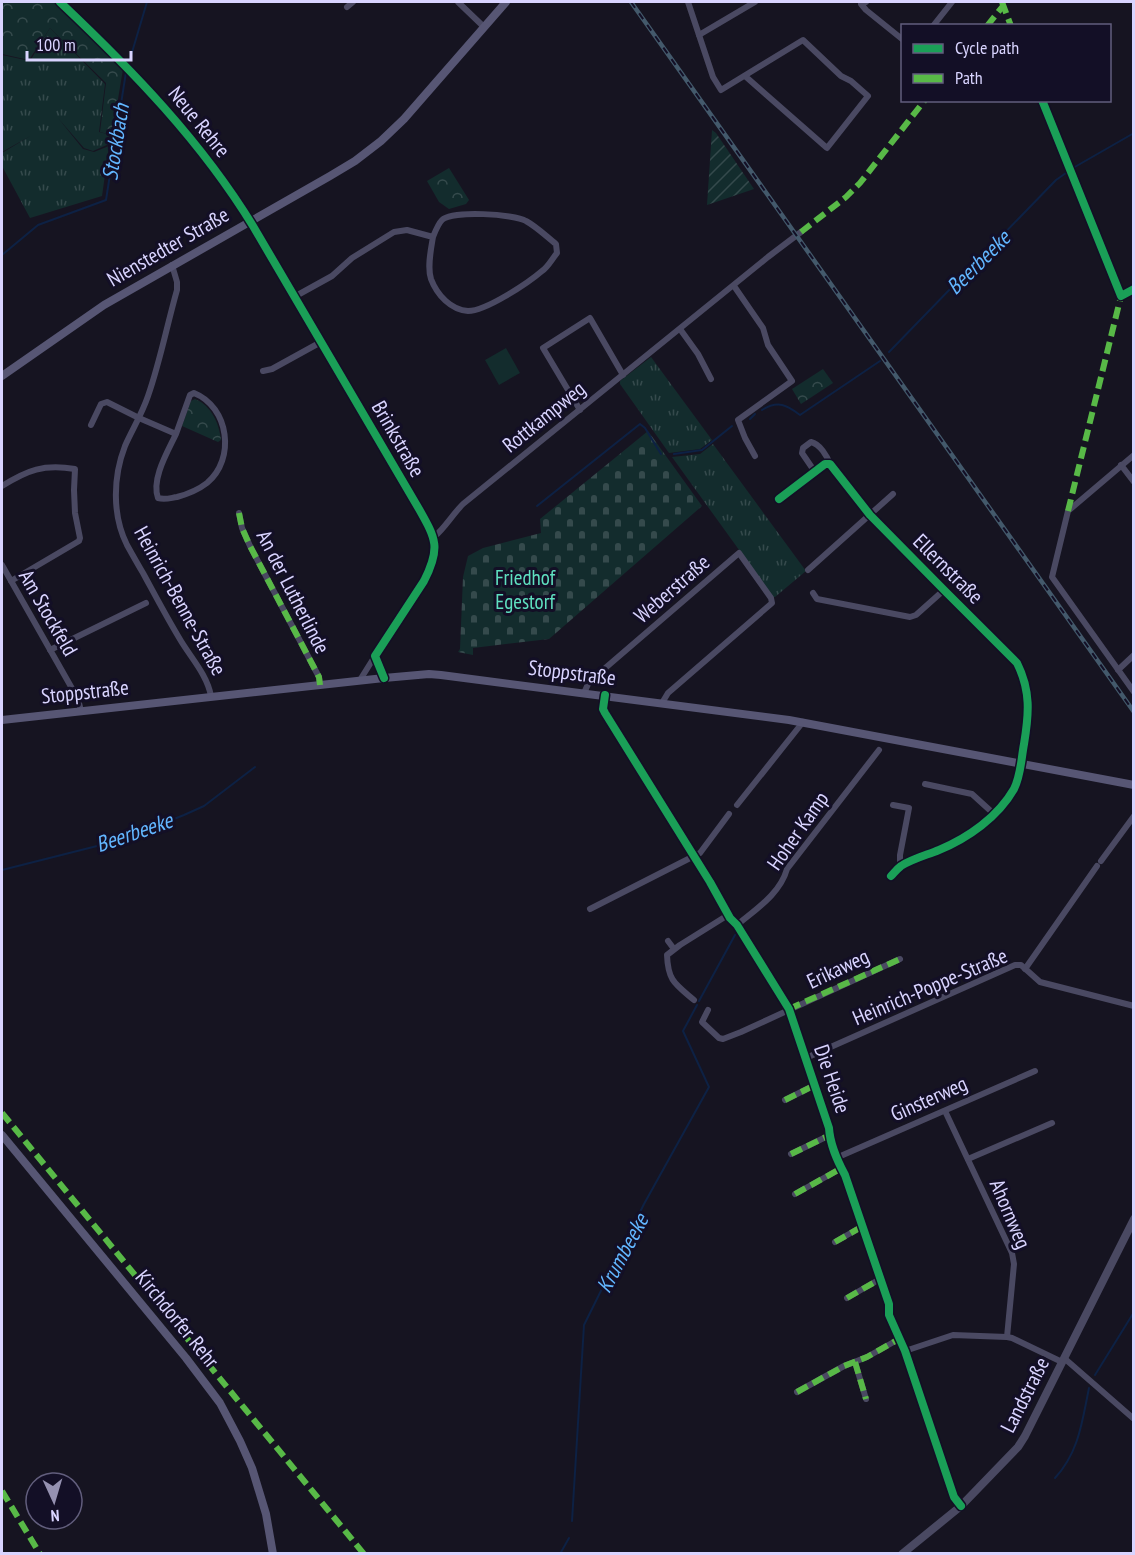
<svg xmlns="http://www.w3.org/2000/svg" width="1135" height="1555" viewBox="0 0 1135 1555" font-family="'PT Sans Narrow',sans-serif">
<defs>
<pattern id="grass-tufts" width="24" height="20" patternUnits="userSpaceOnUse" patternTransform="scale(1.5)"><rect width="24" height="20" fill="#132c2d"/><path d="M3 7l-1-3M5 7V3M7 7l1-3M15 17l-1-3M17 17v-4M19 17l1-3" fill="none" stroke="#354a4c"/></pattern>
<pattern id="forest-crowns" width="20" height="18" patternUnits="userSpaceOnUse" patternTransform="scale(1.5)"><rect width="20" height="18" fill="#132c2d"/><path d="M2 6a3 3 0 1 1 6 0M12 15a3 3 0 1 1 6 0" fill="none" stroke="#354a4c"/></pattern>
<pattern id="cemetery-stones" width="16" height="16" patternUnits="userSpaceOnUse" patternTransform="scale(1.5)"><rect width="16" height="16" fill="#132c2d"/><path d="M2 7V4a2 2 0 0 1 4 0v3zM10 15v-3a2 2 0 0 1 4 0v3z" fill="#354a4c"/></pattern>
<pattern id="garden-furrows" width="10" height="10" patternUnits="userSpaceOnUse" patternTransform="scale(1.5)"><rect width="10" height="10" fill="#132c2d"/><path d="M-1 1l2-2M0 10L10 0M9 11l2-2" fill="none" stroke="#354a4c"/></pattern>
</defs>
<rect width="100%" height="100%" fill="#161421"/>
<g fill="url(#grass-tufts)">
<polygon points="50,28 105,84 99,132 111,135 109,144 93,151 84,148 58,118 83,149 94,152 109,146 102,196 30,218 2,166 2,153 32,135 2,152 2,55 30,61"/>
<polygon points="651,357 712,440 700,449 669,453 620,384 620,381"/>
<polygon points="713,444 806,571 775,597 773,597 672,457 700,454"/>
</g>
<g fill="url(#forest-crowns)">
<polygon points="2,2 54,2 123,69 112,135 100,132 106,83 50,28 29,60 2,54"/>
<polygon points="449,168 469,200 466,204 449,209 439,202 427,181"/>
<polygon points="823,369 833,383 801,404 792,389"/>
<path d="M195 399C212 406 219 424 221 440L218 442 182 426 191 401Z"/>
</g>
<polygon fill="url(#cemetery-stones)" points="648,431 702,506 549,639 473,648 473,655 458,652 460,649 463,577 468,556 483,548 541,533 540,519"/>
<polygon fill="url(#garden-furrows)" points="712,130 716,133 754,189 707,205"/>
<polygon fill="#132c2d" points="506,348 520,373 499,385 485,360"/>
<g fill="none" stroke-linecap="round" stroke-linejoin="round">
<g stroke="#0d2144" stroke-width="2">
<polyline points="130,59 147,2"/>
<polyline points="1073,168 1134,133"/>
<polyline points="2,255 38,225 106,200 126,72"/>
<polyline points="889,352 1056,180 1066,173"/>
<path d="M762 410C778 400 787 405 800 415L880 361"/>
<polyline points="750,419 755,414"/>
<polyline points="674,454 702,450 732,426"/>
<polyline points="537,506 640,424 645,428 661,454"/>
<polyline points="2,870 105,844 144,831 184,815 204,806 255,767"/>
<polyline points="699,1001 735,935"/>
<polyline points="1095,1375 1134,1312"/>
<path d="M1055 1478C1079 1452 1082 1422 1089 1388"/>
<polyline points="572,1521 584,1325 644,1204 709,1087 683,1031 697,1005"/>
<polyline points="560,1554 569,1538"/>
</g>
<g stroke="#4a4962" stroke-width="6">
<path d="M60 2C132 70 201 141 253 226L419 509C436 539 441 548 424 581L375 656 384 678"/>
<polyline points="458,2 484,27"/>
<polyline points="688,2 713,77 721,90 803,40 841,76 851,81 868,96 827,148 745,76"/>
<polyline points="866,2 861,4 866,10 902,39"/>
<polyline points="347,7 353,2"/>
<polyline points="933,26 952,2"/>
<polyline points="699,35 755,2"/>
<path d="M172 265 177 282V290C167 325 160 362 148 396 142 414 132 430 125 446 113 477 112 515 127 545 132 554 137 563 143 573 155 595 167 618 181 641 192 659 207 675 211 696"/>
<polyline points="734,286 763,328 768,345 792,381 738,420 745,438 755,456"/>
<path d="M294 297 332 276 352 258 394 232 407 230 433 237C435 232 438 224 442 220 452 210 514 214 526 221 537 227 547 237 556 244L557 253C552 259 548 267 542 271 528 283 486 311 468 311 451 310 437 295 431 279 427 267 431 249 433 237"/>
<polyline points="680,329 698,354 711,379"/>
<polyline points="263,371 272,369 321,342"/>
<polyline points="580,410 543,348 590,318 623,375"/>
<path d="M91 425 101 404 107 402 139 418 176 434 190 395 194 393C229 407 236 459 207 483 198 490 188 494 177 497 170 498 165 500 158 498 151 479 168 451 176 434"/>
<polyline points="1134,455 1068,511 1052,577 1134,692"/>
<polyline points="1121,465 1134,482"/>
<path d="M815 472 802 453 803 448 811 442C820 444 827 456 830 464"/>
<path d="M2 486C28 470 43 464 75 469L74 490 75 513 80 538 79 541 11 581"/>
<path d="M779 499 825 464H830L870 515 944 590 1017 663C1031 691 1029 714 1024 744 1021 760 1021 775 1014 789 998 817 968 838 939 850 927 855 912 859 901 866 897 869 894 873 891 876"/>
<polyline points="239,513 242,528 250,546 319,677 320,685"/>
<path d="M434 537C445 528 452 515 463 504L768 257 801 232"/>
<polyline points="2,565 78,699 81,711"/>
<polyline points="808,570 893,494"/>
<polyline points="813,593 817,599 910,617 916,615 944,590"/>
<polyline points="50,650 146,603"/>
<polyline points="1118,670 1134,655"/>
<polyline points="360,680 375,656"/>
<polyline points="584,693 589,682 739,553 771,598 772,603 668,693 662,703"/>
<path d="M605 695 603 709 605 713 710 882 730 918 737 925 789 1009 829 1128C830 1145 837 1160 845 1175L889 1304V1315L905 1351 954 1497 961 1506"/>
<polyline points="925,784 972,794 994,814"/>
<polyline points="737,805 803,722"/>
<polyline points="893,805 909,808 900,855 900,867"/>
<polyline points="1101,861 1134,816"/>
<polyline points="590,909 700,853 729,814"/>
<path d="M737 925C756 909 780 894 787 869L879 750"/>
<polyline points="668,941 674,949"/>
<polyline points="1025,969 1097,866"/>
<path d="M694 1000C675 984 668 981 667 955L680 945 728 915"/>
<polyline points="708,1010 702,1022 719,1038 723,1039 741,1032 900,959"/>
<polyline points="806,1058 1015,965 1021,965 1040,982 1134,1006"/>
<polyline points="785,1100 815,1085"/>
<polyline points="945,1111 1012,1253 1014,1264 1007,1337"/>
<polyline points="791,1154 830,1135"/>
<polyline points="836,1158 1035,1071"/>
<polyline points="968,1159 1052,1123"/>
<polyline points="795,1194 840,1169"/>
<polyline points="835,1242 863,1226"/>
<polyline points="847,1298 880,1279"/>
<polyline points="905,1351 953,1335 1007,1337 1012,1338 1062,1362"/>
<polyline points="1064,1358 1134,1419"/>
<polyline points="855,1362 866,1399"/>
<polyline points="797,1392 844,1366 867,1357 899,1339"/>
</g>
<polyline stroke="#4a4962" stroke-width="8" points="902,1554 961,1506 1018,1447 1025,1436 1134,1219"/>
<g stroke="#575674" stroke-width="8">
<polyline points="2,376 104,305 330,176 355,161 381,141 404,119 506,2"/>
<polyline points="2,720 384,678 429,674 441,675 789,720 1134,785"/>
<polyline points="2,1135 186,1358 220,1403 240,1441 252,1468 266,1514 273,1554"/>
</g>
<defs>
<polyline id="rail" points="631,2 1134,712"/>
</defs>
<use href="#rail" stroke="#43596b" stroke-width="4.5"/>
<use href="#rail" stroke="#130f26" stroke-width="2" stroke-dasharray="7" stroke-linecap="butt"/>
<g stroke="#58b947" stroke-width="6" stroke-dasharray="12 6" stroke-linecap="butt">
<polyline points="1002,2 1011,26"/>
<polyline points="987,26 1003,6"/>
<polyline points="801,232 846,197 860,183 925,100"/>
<polyline points="1068,511 1121,296 1119,293"/>
<polyline points="239,513 242,528 250,546 319,677 320,685"/>
<polyline points="789,1009 900,959"/>
<polyline points="785,1100 815,1085"/>
<polyline points="2,1113 364,1554"/>
<polyline points="791,1154 830,1135"/>
<polyline points="795,1194 840,1169"/>
<polyline points="835,1242 863,1226"/>
<polyline points="847,1298 880,1279"/>
<polyline points="855,1362 866,1399"/>
<polyline points="797,1392 844,1366 867,1357 899,1339"/>
<polyline points="2,1491 40,1554"/>
</g>
<defs>
<g id="cycleway">
<path d="M60 2C132 70 201 141 253 226L419 509C436 539 441 548 424 581L375 656 384 678"/>
<polyline points="1042,100 1121,296 1134,289"/>
<path d="M779 499 825 464H830L870 515 944 590 1017 663C1031 691 1029 714 1024 744 1021 760 1021 775 1014 789 998 817 968 838 939 850 927 855 912 859 901 866 897 869 894 873 891 876"/>
<path d="M605 695 603 709 605 713 710 882 730 918 737 925 789 1009 829 1128C830 1145 837 1160 845 1175L889 1304V1315L905 1351 954 1497 961 1506"/>
</g>
</defs>
<use href="#cycleway" stroke="#130f26" stroke-width="11"/>
<use href="#cycleway" stroke="#1a9f57" stroke-width="8"/>
</g>
<g text-anchor="middle" stroke-width="6" stroke-linejoin="round" paint-order="stroke">
<g font-size="21" fill="#d9d4ff" stroke="#130f26">
<text transform="translate(199 122) rotate(51)" y="7">Neue Rehre</text>
<text transform="translate(168 247) rotate(-30)" y="7">Nienstedter Straße</text>
<text transform="translate(544 417) rotate(-39)" y="7">Rottkampweg</text>
<text transform="translate(398 439) rotate(60)" y="7">Brinkstraße</text>
<text transform="translate(948 569) rotate(45)" y="7">Ellernstraße</text>
<text transform="translate(672 589) rotate(-41)" y="7">Weberstraße</text>
<text transform="translate(293 592) rotate(63)" y="7">An der Lutherlinde</text>
<text transform="translate(180 601) rotate(61)" y="7">Heinrich-Benne-Straße</text>
<text transform="translate(48 613) rotate(60)" y="7">Am Stockfeld</text>
<text transform="translate(572 673) rotate(7)" y="7">Stoppstraße</text>
<text transform="translate(85 692) rotate(-6)" y="7">Stoppstraße</text>
<text transform="translate(798 831) rotate(-55)" y="7">Hoher Kamp</text>
<text transform="translate(838 969) rotate(-25)" y="7">Erikaweg</text>
<text transform="translate(930 987) rotate(-23)" y="7">Heinrich-Poppe-Straße</text>
<text transform="translate(832 1079) rotate(71)" y="7">Die Heide</text>
<text transform="translate(929 1099) rotate(-24)" y="7">Ginsterweg</text>
<text transform="translate(1010 1214) rotate(67)" y="7">Ahornweg</text>
<text transform="translate(177 1319) rotate(51)" y="7">Kirchdorfer Rehr</text>
<text transform="translate(1025 1395) rotate(-63)" y="7">Landstraße</text>
</g>
<g font-size="21" fill="#5fe0c0" stroke="#130f26">
<text x="525" y="585">Friedhof<tspan x="525" dy="24">Egestorf</tspan></text>
</g>
<g font-size="22" font-style="italic" fill="#62b6ff" stroke="#130f26">
<text transform="translate(115 142) rotate(-81)" y="8">Stockbach</text>
<text transform="translate(978 262) rotate(-45)" y="8">Beerbeeke</text>
<text transform="translate(134 832) rotate(-19)" y="8">Beerbeeke</text>
<text transform="translate(622 1253) rotate(-62)" y="8">Krumbeeke</text>
</g>
</g>
<rect width="1135" height="1555" fill="none" stroke="#d9d4ff" stroke-width="6"/>
<rect x="901" y="24" width="210" height="78" fill="#130f26" stroke="#625e7d" stroke-width="1.5"/>
<rect x="913" y="44" width="30" height="9" fill="#1a9f57" stroke="#625e7d" stroke-width="1.5"/>
<text x="955" y="54" font-size="18" fill="#d9d4ff">Cycle path</text>
<rect x="913" y="74" width="30" height="9" fill="#58b947" stroke="#625e7d" stroke-width="1.5"/>
<text x="955" y="84" font-size="18" fill="#d9d4ff">Path</text>
<g transform="translate(54 1501) rotate(176)"><circle r="28" fill="#130f26" stroke="#625e7d" stroke-width="1.5"/>
<path d="M0-4.5L10 22L0 15L-10 22Z" fill="#9591b1"/>
<text y="-9" font-size="16" font-weight="bold" text-anchor="middle" fill="#d9d4ff">N</text>
</g>
<path d="M27 51v9h104v-9" fill="none" stroke="#d9d4ff" stroke-width="3"/>
<text x="36" y="51" font-size="18" fill="#d9d4ff" stroke="#130f26" stroke-width="4.5" paint-order="stroke">100 m</text>
</svg>
